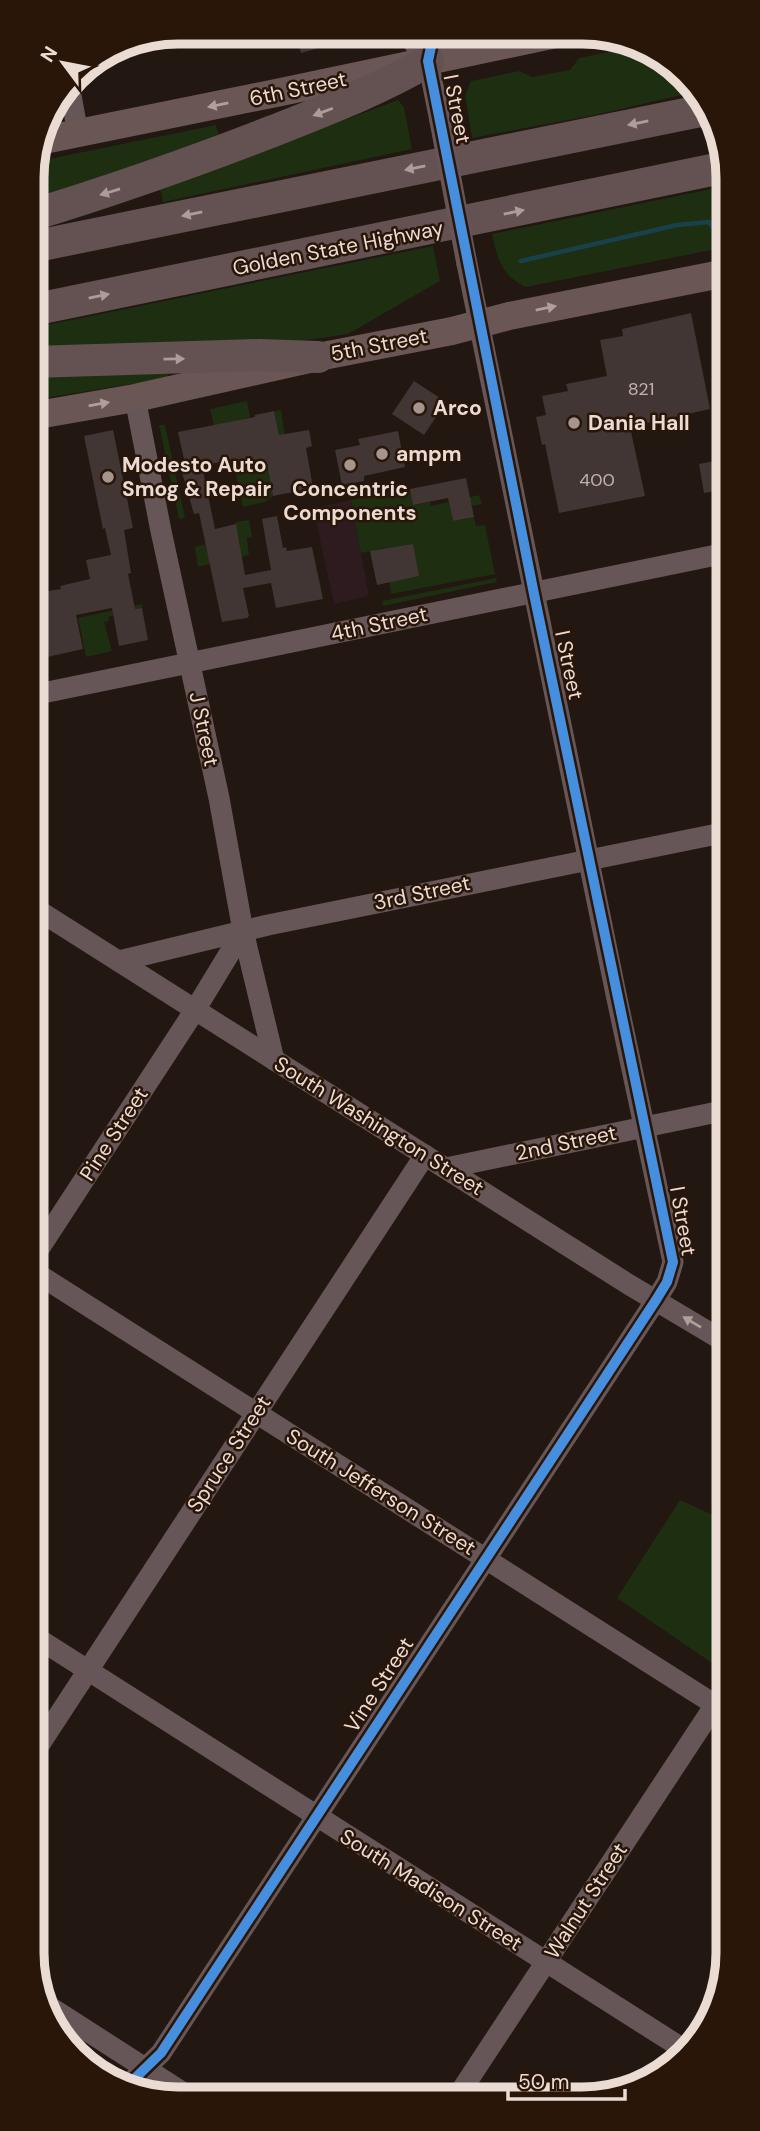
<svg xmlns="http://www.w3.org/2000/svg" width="760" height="2131" viewBox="0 0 760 2131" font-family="'DM Sans',sans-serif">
<rect width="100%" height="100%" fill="#221711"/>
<polygon fill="#2d1b1f" points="351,500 369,596 334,604 313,508"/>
<g fill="#1d2e11">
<polygon points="634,47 686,75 695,92 595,115 472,138 465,95 471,81 519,71 532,77 570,70 579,58"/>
<polygon points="398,100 404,107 412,149 163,202 159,184 304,135"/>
<polygon points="216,125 220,140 32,208 32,168 34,162"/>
<path d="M726 186V247L526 287C502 277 497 258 492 234Z"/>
<polygon points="433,246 440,281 348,334 294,342 32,355 32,328"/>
<polygon points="167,370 169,378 32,400 32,373"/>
<polygon points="247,401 250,417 215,429 210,409"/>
<polygon points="281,410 288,457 273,496 265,502 243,507 235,470 265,464 266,468 285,464 274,411"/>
<polygon points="159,425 165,425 185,518 179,519"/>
<polygon points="410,489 413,505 430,502 431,506 479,495 482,504 472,506 470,500 449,504 453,521 474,517 476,526 485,525 495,574 391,594 385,548 361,553 351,500"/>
<polygon points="249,520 252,537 247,538 249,555 198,567 195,547 205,544 207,552 240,545 235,522"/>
<polygon points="496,578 497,582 383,606 382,601"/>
<polygon points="142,604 142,608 125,611 108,617 109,621 104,622 112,651 86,657 78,618"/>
<polygon points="680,1500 728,1522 728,1674 617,1598"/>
</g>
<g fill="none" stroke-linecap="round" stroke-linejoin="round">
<polyline stroke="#19414b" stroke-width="4.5" points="521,261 677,225 709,222 718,233 722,248"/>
</g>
<g fill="#423634">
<polygon points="295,32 361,33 361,36 301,53"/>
<polygon points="691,313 710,409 630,427 645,496 559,513 545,444 542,445 536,417 546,415 542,396 568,391 566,384 607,376 600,340 623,336 622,329"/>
<polygon points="414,381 446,402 424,435 392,414"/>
<polygon points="274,411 279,435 309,430 312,446 306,448 313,488 273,496 268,468 266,468 265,464 235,470 233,459 202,466 215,529 236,524 245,575 271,570 262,519 277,516 283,548 286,547 287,551 312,547 323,599 276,608 271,583 243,588 249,616 247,618 222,622 199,513 194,514 181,469 186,468 178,432 255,417 255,415"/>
<polygon points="113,430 133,528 124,530 131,573 128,574 135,609 142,608 148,640 119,646 112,608 76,615 83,649 34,660 32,617 46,614 42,592 61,589 60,586 90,579 86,560 111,555 105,528 103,529 84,436"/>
<polygon points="398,431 405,467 364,476 364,481 342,485 335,450 360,445 358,439"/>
<polygon points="726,459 726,489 704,493 699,464"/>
<polygon points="466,478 474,517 453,521 448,498 413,505 410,489"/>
<polygon points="413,544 419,576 377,585 370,551"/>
</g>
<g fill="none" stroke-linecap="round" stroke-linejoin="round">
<g stroke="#665657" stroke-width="21">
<polyline points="409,33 410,38 428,61"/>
<polyline points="434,33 428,61 440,121"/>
<polyline points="69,84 78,134"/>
<polyline points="135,398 161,531 219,798 243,931 274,1060"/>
<polyline points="33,695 726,553"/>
<polyline points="33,907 628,1284 727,1343"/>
<polyline points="119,961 268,925 727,832"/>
<polyline points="446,1168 727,1110"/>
<polyline points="33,1258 195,1010 243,931"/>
<polyline points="33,1271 728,1713"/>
<polyline points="34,1636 688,2052"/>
<polyline points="34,1753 425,1155"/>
<polyline points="47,2005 190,2097"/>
<polyline points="128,2085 161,2053 656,1300 667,1282 673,1262 616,994 467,264"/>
<polyline points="457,2097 715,1705"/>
</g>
<g stroke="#695655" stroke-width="28">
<polyline points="39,141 281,92 556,34"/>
<polyline points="32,416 135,398 318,357 452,331 509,316 726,273"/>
</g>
<g stroke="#635251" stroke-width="32">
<path d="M32 215C114 190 193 162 273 131 326 110 379 90 428 61"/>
<polyline points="32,247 705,110"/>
<polyline points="32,310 726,167"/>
<polyline points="32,362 259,355 318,357"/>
</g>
<polyline stroke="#665657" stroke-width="21" points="440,121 467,264"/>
<defs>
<polyline id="cycleway" points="128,2085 161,2053 656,1300 667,1282 673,1262 534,594 428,61 434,33"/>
</defs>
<use href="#cycleway" stroke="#2a1509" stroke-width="15"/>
<use href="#cycleway" stroke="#468fdf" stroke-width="10"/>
</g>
<defs><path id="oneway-solid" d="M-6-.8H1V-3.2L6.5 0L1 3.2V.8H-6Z" transform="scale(1.75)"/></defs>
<g fill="#b09f9a">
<use href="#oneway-solid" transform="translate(218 105) rotate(169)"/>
<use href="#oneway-solid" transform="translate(546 308) rotate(-11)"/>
<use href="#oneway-solid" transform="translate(99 404) rotate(-10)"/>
</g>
<g fill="#ad9d98">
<use href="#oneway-solid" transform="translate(323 112) rotate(159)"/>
<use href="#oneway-solid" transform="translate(638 123) rotate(169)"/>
<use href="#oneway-solid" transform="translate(415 168) rotate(169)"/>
<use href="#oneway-solid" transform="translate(110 192) rotate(163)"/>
<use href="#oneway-solid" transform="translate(514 212) rotate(-12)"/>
<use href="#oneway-solid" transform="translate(192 214) rotate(168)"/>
<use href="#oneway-solid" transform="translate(99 296) rotate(-11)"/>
<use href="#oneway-solid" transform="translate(174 359) rotate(-1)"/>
</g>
<use fill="#af9f9b" href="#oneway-solid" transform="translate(692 1322) rotate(-149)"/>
<g fill="#a4968f" stroke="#2a1509" stroke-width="2.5">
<circle cx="419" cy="408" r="7"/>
<circle cx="574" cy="423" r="7"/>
<circle cx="382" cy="454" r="7"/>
<circle cx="350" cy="465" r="7"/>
<circle cx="108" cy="477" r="7"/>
</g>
<g text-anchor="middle" stroke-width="5" stroke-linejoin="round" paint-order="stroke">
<g font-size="18" fill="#c0b2ab">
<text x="641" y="395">821</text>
<text x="597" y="486">400</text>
</g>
<g font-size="21" fill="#eadbd3" stroke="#2a1509">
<text transform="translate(298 89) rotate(-12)" y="7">6th Street</text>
<text transform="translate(457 109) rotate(79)" y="7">I Street</text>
<text transform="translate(338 248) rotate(-11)" y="7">Golden State Highway</text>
<text transform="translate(379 345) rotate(-11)" y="7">5th Street</text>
<text transform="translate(379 624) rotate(-12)" y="7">4th Street</text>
<text transform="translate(569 665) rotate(78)" y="7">I Street</text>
<text transform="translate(204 729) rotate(78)" y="7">J Street</text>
<text transform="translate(422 893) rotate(-12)" y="7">3rd Street</text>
<text transform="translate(379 1126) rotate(32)" y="7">South Washington Street</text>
<text transform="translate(114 1134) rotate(-57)" y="7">Pine Street</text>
<text transform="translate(566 1143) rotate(-12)" y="7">2nd Street</text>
<text transform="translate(683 1221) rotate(80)" y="7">I Street</text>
<text transform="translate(229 1454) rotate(-57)" y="7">Spruce Street</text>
<text transform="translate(381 1492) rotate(32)" y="7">South Jefferson Street</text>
<text transform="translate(379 1685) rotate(-57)" y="7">Vine Street</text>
<text transform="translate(431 1890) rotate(32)" y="7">South Madison Street</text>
<text transform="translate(586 1901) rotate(-57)" y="7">Walnut Street</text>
</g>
<g font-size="21" font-weight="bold" fill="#eadbd3" stroke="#2a1509" text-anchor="start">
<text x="433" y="415">Arco</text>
<text x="588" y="430">Dania Hall</text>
<text x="396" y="461">ampm</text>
<text x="122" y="472">Modesto Auto<tspan x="122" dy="24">Smog &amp; Repair</tspan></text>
<text x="350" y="496" text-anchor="middle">Concentric<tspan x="350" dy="24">Components</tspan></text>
</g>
</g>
<path d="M0 0H760V2131H0ZM178 44H582A134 134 0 0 1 716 178V1953A134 134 0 0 1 582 2087H178A134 134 0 0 1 44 1953V178A134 134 0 0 1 178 44Z" fill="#2a1509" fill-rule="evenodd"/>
<path fill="none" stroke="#eadbd3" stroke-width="9" d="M178 44H582A134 134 0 0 1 716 178V1953A134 134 0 0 1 582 2087H178A134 134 0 0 1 44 1953V178A134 134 0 0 1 178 44Z"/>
<g transform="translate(63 63) rotate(302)" stroke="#2a1509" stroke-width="5" paint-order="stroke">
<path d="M0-5L12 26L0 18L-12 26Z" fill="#eadbd3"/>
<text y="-10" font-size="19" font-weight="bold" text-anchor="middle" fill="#eadbd3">N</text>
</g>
<path d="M508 2089v10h117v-10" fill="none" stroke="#eadbd3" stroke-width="3.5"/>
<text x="518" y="2089" font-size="21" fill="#eadbd3" stroke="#2a1509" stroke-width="5" paint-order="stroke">50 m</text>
</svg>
